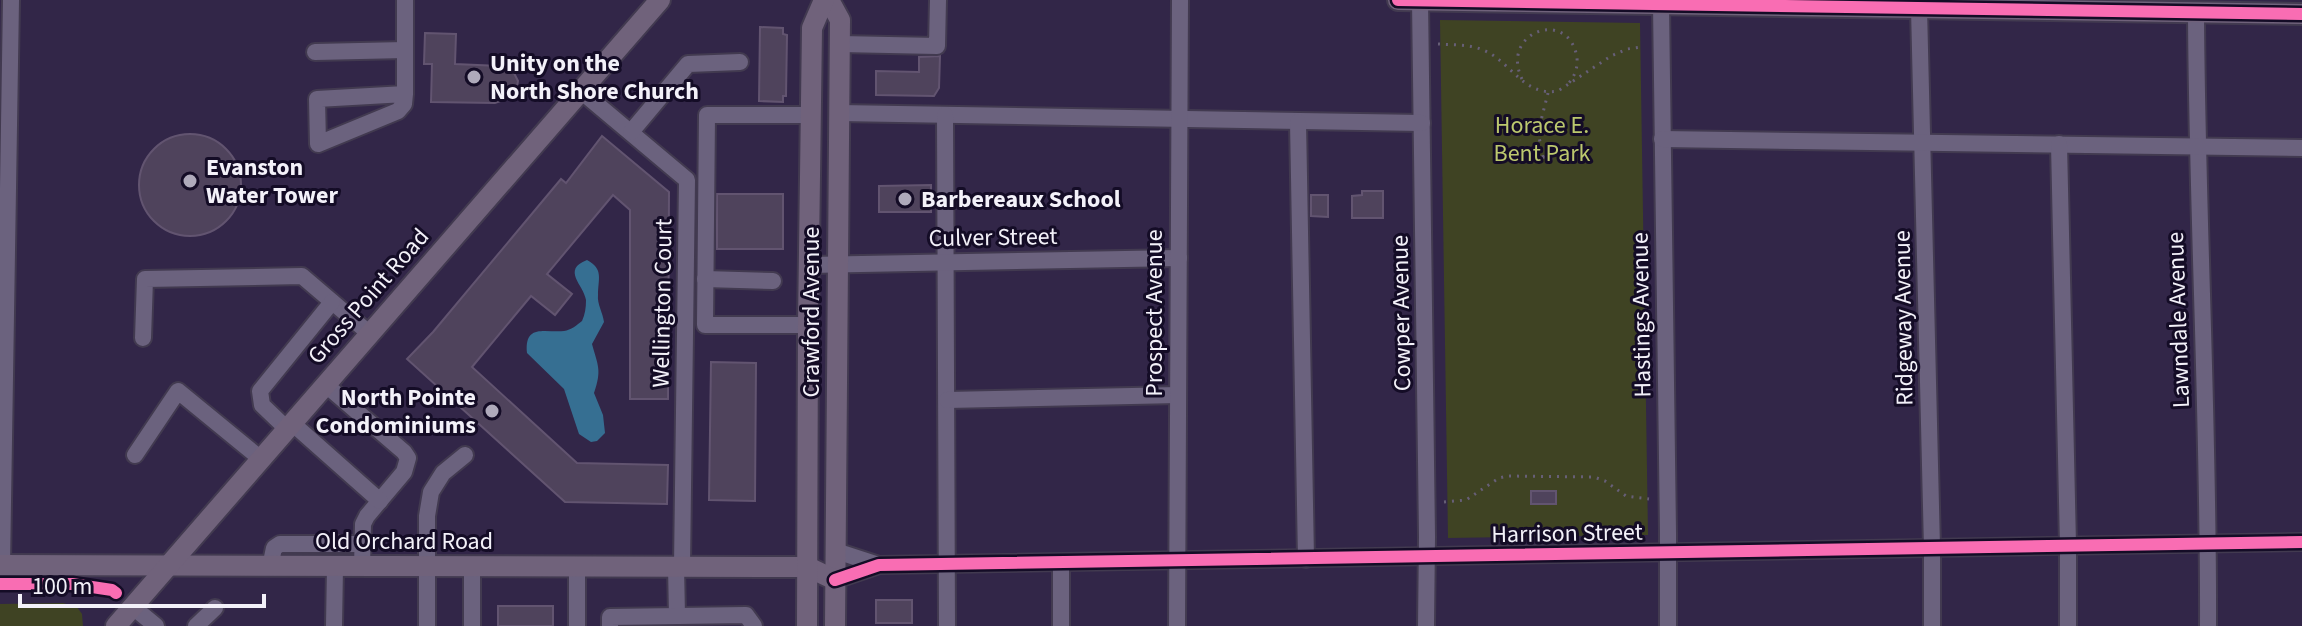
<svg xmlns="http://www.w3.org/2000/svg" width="2302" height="626" viewBox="0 0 2302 626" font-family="'Source Sans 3',sans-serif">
<rect width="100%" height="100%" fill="#322648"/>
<g fill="#3f4323">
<polygon points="1440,20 1640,23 1648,535 1448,538"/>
<polygon points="63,603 77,607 82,614 83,626 0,626 0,604"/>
</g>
<path fill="#366f92" d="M587 260C604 269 598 279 598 295 597 304 603 313 604 322L592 344C598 366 602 370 594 393L603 415 605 433 597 441 591 442 579 434 564 389 527 353C524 323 546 333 564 331 571 330 577 325 582 321 585 314 586 308 586 300 584 285 561 270 587 260Z"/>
<g fill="#4f435c" stroke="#625470" stroke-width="2">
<polygon points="760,27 783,28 783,34 787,35 786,96 783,96 783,102 759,101"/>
<polygon points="425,33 456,34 455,64 500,66 514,73 518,81 516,93 512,97 495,103 431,102 432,64 424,64"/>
<polygon points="940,56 939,88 934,96 876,95 876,71 919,72 919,57"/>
<circle cx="190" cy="185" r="51"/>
<polygon points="602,136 669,192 668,399 630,399 630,210 613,195 547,274 572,294 555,315 531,296 472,367 577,463 668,465 667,504 565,502 407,359 433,332 561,179 566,183"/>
<polygon points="931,185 931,212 879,212 879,186"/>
<polygon points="1362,191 1383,191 1383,218 1352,218 1352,196 1362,195"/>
<rect x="717" y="194" width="66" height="55"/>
<polygon points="1311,195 1328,195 1328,217 1311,216"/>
<polygon points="711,362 756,363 755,501 709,500"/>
<rect x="1531" y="491" width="25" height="13"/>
<rect x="876" y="600" width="36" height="23"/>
<rect x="498" y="606" width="55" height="20"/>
</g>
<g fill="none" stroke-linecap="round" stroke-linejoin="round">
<defs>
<g id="minor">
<polyline points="1420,0 1427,537 1426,626"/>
<polyline points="1661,4 1668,533 1668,626"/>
<polyline points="1919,8 1932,548 1932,626"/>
<path d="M2196 13C2197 217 2209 422 2208 626"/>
<polyline points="840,44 937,46 938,0"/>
<polyline points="315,52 405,50"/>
<polyline points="581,91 687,180 682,566"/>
<polyline points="405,94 317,99 318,144 398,111 404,104 405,94 405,0"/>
<polyline points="839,113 1422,123"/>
<polyline points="945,115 947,626"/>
<polyline points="1298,122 1306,559"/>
<polyline points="631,132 688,64 740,62"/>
<polyline points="1662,139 2302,148"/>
<polyline points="2059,144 2068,545 2068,626"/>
<polyline points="809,265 1179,258"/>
<polyline points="705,279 773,281"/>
<polyline points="808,325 705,325 707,115 810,115"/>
<polyline points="143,338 145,279 302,276 370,334"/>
<polyline points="326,385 404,452 408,458 404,472 367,516 363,524 362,567"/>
<polyline points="947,400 1178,395"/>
<polyline points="292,423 380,501"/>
<polyline points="287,429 262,405 260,391 332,302"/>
<polyline points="135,455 178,391 261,459"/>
<polyline points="836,551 879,565"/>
<polyline points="2,565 11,0"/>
<polyline points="676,566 677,616"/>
<polyline points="270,567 274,548 280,544 363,544"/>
<polyline points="472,567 472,626"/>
<polyline points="835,580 879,565 2302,542"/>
<polyline points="133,607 156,626"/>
<polyline points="196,626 215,608"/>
<polyline points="334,626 335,567"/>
<polyline points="427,626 427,516 431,492 443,473 465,455"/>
<polyline points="577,626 577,566"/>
<polyline points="610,626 610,617 746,615 754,626"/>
<polyline points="1061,626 1061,563"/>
<polyline points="1177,626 1180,0"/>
</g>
<g id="major">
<polyline points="829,0 840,20 835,626"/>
<polyline points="1398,0 2302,14"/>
<polyline points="0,565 808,567 835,580"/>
<polyline points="116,626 660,0"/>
<polyline points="807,626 808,325 812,28 824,0"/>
</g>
</defs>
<use href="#minor" stroke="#423a50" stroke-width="20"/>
<use href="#major" stroke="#423a50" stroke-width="24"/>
<g stroke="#675f77" stroke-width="3" stroke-dasharray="2 6" stroke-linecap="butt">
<path d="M1438 44C1453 45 1469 44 1483 50 1511 61 1523 97 1558 91L1611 56 1627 49 1642 47"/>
<path d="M1522 79C1500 33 1565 9 1576 53 1579 64 1576 74 1569 83"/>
<polyline points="1543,157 1553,159"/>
<polyline points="1535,158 1543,157 1538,132 1548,93"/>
<polyline points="1444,502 1466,500 1499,478 1508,476 1594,477 1605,481 1626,496 1649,499"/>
</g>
<use href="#minor" stroke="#6b627e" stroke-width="16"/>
<use href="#major" stroke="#70627b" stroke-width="20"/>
<defs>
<g id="cycleway">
<polyline points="1398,0 2302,14"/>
<polyline points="835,580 879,565 2302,542"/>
<polyline points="0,584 72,584 112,590 116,593"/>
</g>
</defs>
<use href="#cycleway" stroke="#140c26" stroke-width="17"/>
<use href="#cycleway" stroke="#f96db3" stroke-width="12"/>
</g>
<g fill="#afaabb" stroke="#140c26" stroke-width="3">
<circle cx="474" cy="77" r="8"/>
<circle cx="190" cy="181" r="8"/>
<circle cx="905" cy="199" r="8"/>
<circle cx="492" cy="411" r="8"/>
</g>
<g text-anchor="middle" stroke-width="6" stroke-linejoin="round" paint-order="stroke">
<g font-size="24" font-weight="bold" fill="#f3f1f9" stroke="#140c26" text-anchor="start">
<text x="490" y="71">Unity on the<tspan x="490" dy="28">North Shore Church</tspan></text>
<text x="206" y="175">Evanston<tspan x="206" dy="28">Water Tower</tspan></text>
<text x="921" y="207">Barbereaux School</text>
<text x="476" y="405" text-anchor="end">North Pointe<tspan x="476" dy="28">Condominiums</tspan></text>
</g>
<g font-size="24" fill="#bcc86e" stroke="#140c26">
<text x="1542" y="133">Horace E.<tspan x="1542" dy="28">Bent Park</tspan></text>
</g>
<g font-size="24" fill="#f3f1f9" stroke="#140c26">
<text transform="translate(993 237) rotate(-1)" y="8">Culver Street</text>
<text transform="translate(368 296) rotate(-49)" y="8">Gross Point Road</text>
<text transform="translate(662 303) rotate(-89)" y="8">Wellington Court</text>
<text transform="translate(811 312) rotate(-90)" y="8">Crawford Avenue</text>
<text transform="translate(1154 313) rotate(-90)" y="8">Prospect Avenue</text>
<text transform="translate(1401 313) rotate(-91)" y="8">Cowper Avenue</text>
<text transform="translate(1641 315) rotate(-91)" y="8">Hastings Avenue</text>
<text transform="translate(1903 318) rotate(-91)" y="8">Ridgeway Avenue</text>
<text transform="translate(2178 320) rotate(-92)" y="8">Lawndale Avenue</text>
<text transform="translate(1567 533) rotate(-1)" y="8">Harrison Street</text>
<text x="404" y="549">Old Orchard Road</text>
</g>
</g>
<path d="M20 594v12h244v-12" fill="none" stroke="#f3f1f9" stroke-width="4"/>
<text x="32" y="594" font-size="24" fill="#f3f1f9" stroke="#140c26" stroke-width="6" paint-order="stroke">100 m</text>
</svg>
